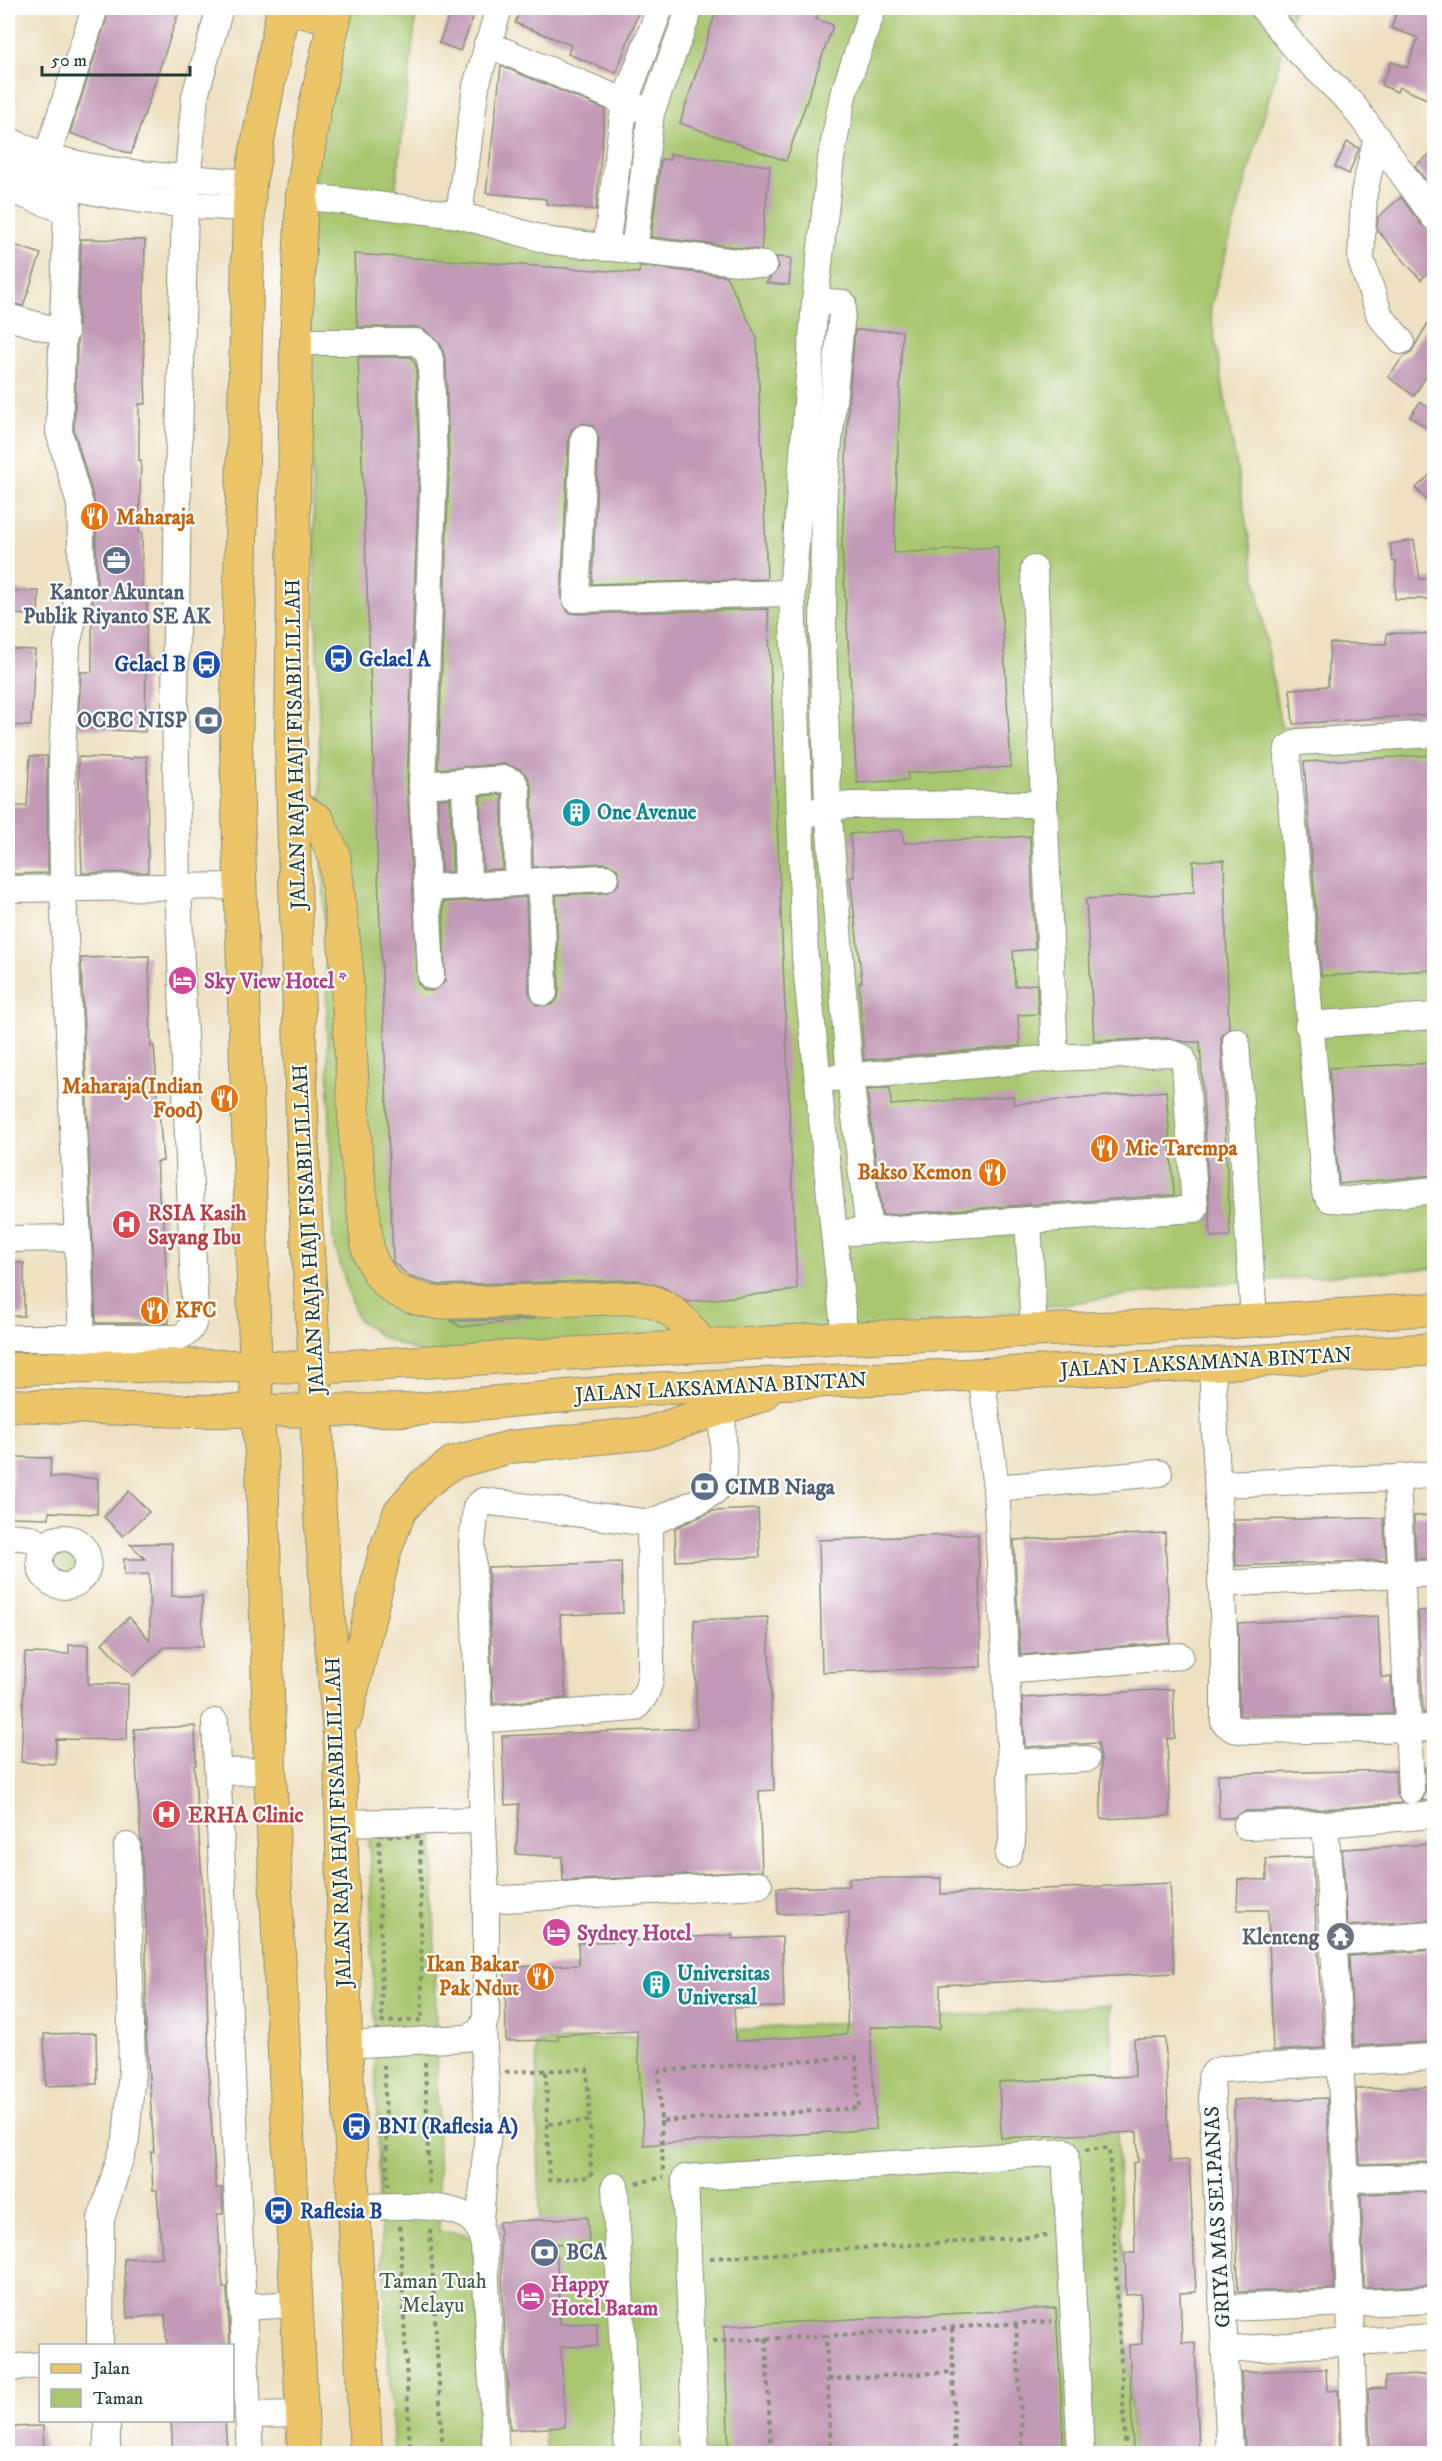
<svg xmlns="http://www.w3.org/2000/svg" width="1442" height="2461" viewBox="0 0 1442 2461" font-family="'IM FELL DW Pica',serif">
<rect width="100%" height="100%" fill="#fff"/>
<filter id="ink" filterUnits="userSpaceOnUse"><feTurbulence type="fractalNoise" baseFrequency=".0167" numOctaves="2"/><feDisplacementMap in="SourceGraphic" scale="12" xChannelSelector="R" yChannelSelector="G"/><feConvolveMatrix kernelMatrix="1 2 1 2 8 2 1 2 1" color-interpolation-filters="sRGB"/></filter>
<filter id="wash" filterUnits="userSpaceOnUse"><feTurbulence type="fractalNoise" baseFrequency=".008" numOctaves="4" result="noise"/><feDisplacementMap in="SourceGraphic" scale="24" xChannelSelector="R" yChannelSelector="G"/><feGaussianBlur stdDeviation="1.35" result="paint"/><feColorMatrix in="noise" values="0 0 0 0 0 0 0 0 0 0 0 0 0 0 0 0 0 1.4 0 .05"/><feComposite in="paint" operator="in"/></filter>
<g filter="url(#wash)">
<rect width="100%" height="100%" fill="#eee0c0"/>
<g fill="#a7c66e" stroke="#638251" stroke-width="1.5">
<polygon points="339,8 417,8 393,211 351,208 639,237 655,116 694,8 1294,8 1210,310 1281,727 1434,720 1434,1268 1198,1285 845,1335 459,1368 381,1337 357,1318 333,1241 305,204"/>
<circle cx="63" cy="1564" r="14"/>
<polygon points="433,1830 439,2232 461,2233 473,2239 487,2453 394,2453 379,2197 369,1831"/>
<polygon points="1110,2005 1133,2453 545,2453 536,2043"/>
</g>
<g id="blocks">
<g fill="#c299b6">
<polygon points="110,8 180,8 131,154 70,133"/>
<polygon points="452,8 477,8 460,51 439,43"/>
<polygon points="521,8 640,8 616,73 568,54 571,45 515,23"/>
<polygon points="717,8 820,8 816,19 833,25 786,161 680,123"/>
<polygon points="1398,8 1434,8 1434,102 1399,87 1397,92 1381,85 1392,62 1407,68 1418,38 1391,28"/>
<polygon points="501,66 605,109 596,210 546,204 546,199 486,193"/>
<polygon points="1347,142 1359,148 1349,174 1335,167"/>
<polygon points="1434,151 1434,192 1415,166"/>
<polygon points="670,154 770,166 761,250 651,237 661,159 670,160"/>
<polygon points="1401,197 1422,226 1434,232 1434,266 1421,280 1377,230 1378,217"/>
<polygon points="81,239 145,240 143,336 146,404 139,404 139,460 141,460 139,532 142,532 142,593 147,593 145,732 78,728 81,672 92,672 92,605 97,580 95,504 74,430"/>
<polygon points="8,243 41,254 23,306 8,302"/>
<polygon points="354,254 639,273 640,266 726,276 757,338 767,579 592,584 599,439 593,426 584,423 572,429 569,437 561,598 568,612 576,614 768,609 797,1290 688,1302 663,1287 636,1280 439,1285 410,1277 393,1262 358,357 411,357 416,365 419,469 407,786 418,984 425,990 432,991 445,982 443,902 526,897 529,993 537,1005 551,1005 557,1000 559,992 556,895 606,893 618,885 620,878 617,869 605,863 533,867 532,790 528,777 520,769 504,764 438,769 449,470 446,362 441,345 424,330 416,327 357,327"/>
<polygon points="776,257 791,258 789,285 766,283 779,267"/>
<polygon points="1434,313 1434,364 1414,396 1388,377 1401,360 1411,352"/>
<polygon points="855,330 902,331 894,553 998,547 1011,767 907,773 908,780 857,783 842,547 849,394"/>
<polygon points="1420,402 1434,411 1434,433 1410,416"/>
<polygon points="1434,471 1434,509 1416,488"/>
<polygon points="1414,540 1420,579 1434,579 1434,599 1395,599 1396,561 1393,562 1390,544"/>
<polygon points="8,591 39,591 38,615 8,614"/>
<polygon points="1387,633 1434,634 1434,714 1293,724 1290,689 1328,686 1330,643 1386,644"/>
<polygon points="8,649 35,650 31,726 8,725"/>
<polygon points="1434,755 1434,970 1321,976 1304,762"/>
<polygon points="30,756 47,756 48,873 8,874 8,806 27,806"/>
<polygon points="147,756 148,872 82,873 78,757 132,759 133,757"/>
<polygon points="502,794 503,869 483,870 480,796"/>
<polygon points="450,798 453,872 441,872 438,799"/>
<polygon points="902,830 904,843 1030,836 1035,949 1013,951 1015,986 1037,984 1038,1014 1018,1015 1020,1046 864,1060 859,982 862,982 850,877 854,877 850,834"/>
<polygon points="1224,860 1229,1028 1221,1037 1230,1236 1211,1237 1200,1042 1186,1042 1169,1038 1094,1041 1086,899 1194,892 1193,861"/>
<polygon points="149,956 151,1047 154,1046 163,1161 157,1162 160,1210 163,1210 169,1323 96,1323 81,958"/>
<polygon points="1434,1063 1434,1175 1339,1184 1329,1068"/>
<polygon points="890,1088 891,1105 1013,1096 1014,1104 1166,1091 1174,1195 882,1215 867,1090"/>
<rect x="8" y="1263" width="16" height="53"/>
<polygon points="535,1319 461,1327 451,1321"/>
<polygon points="13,1457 51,1458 50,1477 98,1478 97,1514 49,1512 49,1518 11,1517"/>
<polygon points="129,1491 149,1512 123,1536 104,1517"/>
<polygon points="758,1509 760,1557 676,1561 675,1528 712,1511"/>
<polygon points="1434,1515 1434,1559 1416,1559 1414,1516"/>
<polygon points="1384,1518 1386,1560 1236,1566 1234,1520"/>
<polygon points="1165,1533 1170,1642 1020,1655 1014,1540"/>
<polygon points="978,1534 981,1667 822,1672 819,1540"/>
<polygon points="172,1543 172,1596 202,1596 203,1647 165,1647 133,1676 102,1643 129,1617 150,1640 149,1574 124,1575 124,1559 145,1559 130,1544"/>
<polygon points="621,1562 623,1613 560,1615 566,1698 493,1704 488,1567"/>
<polygon points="1434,1610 1434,1713 1423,1713 1418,1611"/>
<polygon points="1378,1616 1381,1677 1391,1677 1393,1714 1239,1715 1238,1623"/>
<polygon points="768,1617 774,1790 759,1791 762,1871 563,1881 562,1857 516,1854 519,1804 505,1805 502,1736 697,1728 694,1620"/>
<polygon points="69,1645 88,1645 88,1684 128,1684 127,1740 56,1739 55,1764 21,1762 25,1653 69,1654"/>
<polygon points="1173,1689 1175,1738 1167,1739 1170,1816 1101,1819 1101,1759 1098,1743 1025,1747 1022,1698"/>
<polygon points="195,1726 196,1765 194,1765 205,1921 210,2105 216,2188 222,2188 223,2214 217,2214 223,2288 227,2287 230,2346 167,2346 165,2315 127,2318 124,2259 162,2257 157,2190 153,2190 151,2152 154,2152 146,2034 146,1926 134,1729"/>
<polygon points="1425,1767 1434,1767 1434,1800 1422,1801 1426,1790"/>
<polygon points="1395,1770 1396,1792 1402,1803 1324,1809 1246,1811 1233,1818 1219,1818 1218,1774"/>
<polygon points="1434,1844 1434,1920 1347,1926 1342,1849"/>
<polygon points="1312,1857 1324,2048 1273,2051 1268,1910 1237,1910 1238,1879 1267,1880 1266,1859"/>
<polygon points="849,1878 941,1878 941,1894 1170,1883 1174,1973 940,1985 940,2028 870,2027 876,2129 644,2145 637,2031 558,2035 558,2040 506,2041 505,1967 579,1965 578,1943 732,1935 732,1939 782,1937 784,2007 734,2008 736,2041 847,2034 849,1912 778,1914 777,1888 849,1886"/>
<polygon points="1434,1950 1434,2042 1354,2046 1349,1956"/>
<polygon points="96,2033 97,2084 46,2086 44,2034"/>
<polygon points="1165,2038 1170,2161 1189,2160 1196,2292 1180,2293 1182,2343 1195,2342 1199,2454 1133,2454 1129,2345 1142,2344 1141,2294 1126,2295 1125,2253 1135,2253 1133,2163 1138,2162 1137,2132 1001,2138 999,2082 1135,2076 1134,2039"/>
<polygon points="1434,2087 1434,2162 1360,2164 1356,2089"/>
<polygon points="1273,2098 1273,2100 1327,2098 1334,2289 1238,2292 1234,2100"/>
<polygon points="1434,2192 1434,2285 1364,2288 1361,2194"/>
<polygon points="587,2217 589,2242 556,2244 560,2324 597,2323 597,2346 561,2347 565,2427 510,2430 499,2222"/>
<polygon points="1056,2308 1064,2454 729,2454 724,2326"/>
<polygon points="1326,2369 1327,2391 1338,2390 1340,2454 1245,2454 1241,2372"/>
<polygon points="1434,2374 1434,2454 1370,2454 1368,2389 1385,2388 1385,2377"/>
<polygon points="171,2421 225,2421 227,2450 173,2454"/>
<polygon points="43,2426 44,2454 8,2454 8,2427"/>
</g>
</g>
</g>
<g filter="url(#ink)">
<use href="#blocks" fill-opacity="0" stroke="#868e7a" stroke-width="1.5"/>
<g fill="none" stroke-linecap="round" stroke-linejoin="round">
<defs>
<g id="minor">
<polyline points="1263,8 1298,51 1352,104 1434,217"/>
<polyline points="487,44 640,108"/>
<polyline points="1377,137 1364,193 1361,260 1380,316 1401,341"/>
<path d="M8 140C21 146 36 153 50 157 114 176 184 177 250 183"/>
<polyline points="47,156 95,8"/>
<polyline points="72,163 67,211 59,432 80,505 82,580 67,645 62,758 63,889 82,1339"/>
<path d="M8 166C84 197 167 205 249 208"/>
<polyline points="8,189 67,211"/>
<polyline points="302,196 459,215 550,241 764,265"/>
<polyline points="459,215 476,86 499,8"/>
<polyline points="606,248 625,101 660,8"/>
<polyline points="634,252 651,113 690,8"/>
<polyline points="815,301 843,303 824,491 823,641 828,807 850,1077 869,1231"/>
<polyline points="8,317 65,333"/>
<polyline points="296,342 416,342 427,350 431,363 434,469 422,785 431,976"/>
<polyline points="584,438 576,599 792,593"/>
<polyline points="1034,569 1055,1058"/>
<polyline points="1434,734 1298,742 1288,748 1287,756 1325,1192 1330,1199 1349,1200 1434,1190"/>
<polyline points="465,781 468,885"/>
<polyline points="422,785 505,779 514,783 517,790 518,883 427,888"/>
<polyline points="811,813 828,807 853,805 1044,804"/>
<polyline points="541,881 544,992"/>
<polyline points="524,882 605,878"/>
<polyline points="8,889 240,886"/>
<polyline points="1308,1025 1434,1016"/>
<polyline points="1236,1041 1254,1320"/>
<polyline points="832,1078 1055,1058 1170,1053 1182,1057 1185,1065 1195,1209 851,1232"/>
<polyline points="1028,1220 1034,1331"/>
<polyline points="8,1239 78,1238"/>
<path d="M8 1338H177C189 1335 194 1325 195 1314L178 887 175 703 178 479 185 206 195 96 220 8"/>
<polyline points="845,1338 805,957 792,593 815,301 831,158 843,95 873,8"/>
<polyline points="1212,1364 1224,1636 1224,1722 1233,1729 1246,1731 1434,1728"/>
<polyline points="981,1373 996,1488 1011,1763 1012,1842 1008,1855"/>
<polyline points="1397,1478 1411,1791"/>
<polyline points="1219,1484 1397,1478 1434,1474"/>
<polyline points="996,1488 1159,1473"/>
<polyline points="8,1536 30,1538 45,1547"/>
<circle cx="64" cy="1562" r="24"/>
<polyline points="1221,1584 1400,1574 1434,1574"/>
<polyline points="1006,1671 1180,1656"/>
<path d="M479 1720 635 1708C649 1694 651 1681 651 1663L650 1523"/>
<polyline points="215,1722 250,2454"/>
<polyline points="1011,1763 1086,1759"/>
<polyline points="218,1772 270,1771"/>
<polyline points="342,1823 483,1820"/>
<path d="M1325 1824C1342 2033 1348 2243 1355 2454"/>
<polyline points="1246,1826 1325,1824 1434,1815"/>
<polyline points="486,1900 759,1885"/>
<polyline points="1335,1942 1434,1935"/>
<path d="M346 2045 465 2038C478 2035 483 2029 486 2016V1900L472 1544 476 1507 483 1501 650 1523 701 1500 716 1490 724 1472 722 1408"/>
<polyline points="1346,2179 1434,2177"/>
<polyline points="615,2186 628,2454"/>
<path d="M355 2207C384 2207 451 2200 473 2221 480 2227 482 2237 484 2246L496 2454"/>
<polyline points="479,2229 488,2131 483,2028"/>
<polyline points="244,2307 298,2304"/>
<polyline points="1223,2308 1434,2300"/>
<polyline points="100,2342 101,2219 126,2140 132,2071 127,1846"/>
<polyline points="1225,2350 1434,2337"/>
<polyline points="8,2368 40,2365"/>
<polyline points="248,2415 302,2414"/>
<polyline points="107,2420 107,2454"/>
<polyline points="696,2454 685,2178 1065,2152 1081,2454"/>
<polyline points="1230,2454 1211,2077 1215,2072 1223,2069 1434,2057"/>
</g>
<g id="major">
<polyline points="283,8 250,183 249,208 236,747 257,1410 262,1466 270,1771 304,2454"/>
<polyline points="283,8 334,18"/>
<polyline points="337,8 315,106 302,196 296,342 291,744 304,1184 315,1368 320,1515 340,1746 346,2045 366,2454"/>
<path d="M294 806 318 820 334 855 336 870 346 959 356 1152 368 1250C381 1289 400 1296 437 1303L636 1298C668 1302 685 1320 702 1346"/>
<polyline points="8,1369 179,1365 315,1368 845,1338 1202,1324 1434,1309"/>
<polyline points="8,1405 186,1411 408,1410 646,1389 1212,1364 1434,1349"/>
<polyline points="346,1717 385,1551 400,1511 423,1485 452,1463 510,1447 648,1433 763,1395"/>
</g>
</defs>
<use href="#minor" stroke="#868e7a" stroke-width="28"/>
<use href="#major" stroke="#868e7a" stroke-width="34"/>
<g stroke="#868e7a" stroke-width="4" stroke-dasharray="4.5 4.5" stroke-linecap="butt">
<polygon points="379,1835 420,1837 422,2020 382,2022"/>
<polygon points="856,2057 859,2108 661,2121 659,2071"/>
<polyline points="425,2062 429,2186"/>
<polyline points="384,2065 388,2186"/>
<polyline points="505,2072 587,2069 590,2121 547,2124 546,2071"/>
<polyline points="661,2121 663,2171"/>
<polyline points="547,2124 549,2180 591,2177 590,2121"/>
<polyline points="1085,2150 1109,2148 1126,2454"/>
<polyline points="636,2183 664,2177"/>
<polyline points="400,2226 410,2454"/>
<polyline points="430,2229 443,2454"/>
<polyline points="710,2258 1047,2236"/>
<polyline points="1016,2324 1023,2454"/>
<polyline points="952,2328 955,2454"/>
<polyline points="766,2338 771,2454"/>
<polyline points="713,2341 826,2336"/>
<polyline points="828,2379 953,2372"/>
<polyline points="831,2454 826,2336 1052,2321"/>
</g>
<use href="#minor" stroke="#fff" stroke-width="26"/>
<use href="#major" stroke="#ecc569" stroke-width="32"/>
</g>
</g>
<defs>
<symbol id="restaurant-disc" viewBox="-11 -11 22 22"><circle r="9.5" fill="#e8710a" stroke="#fff"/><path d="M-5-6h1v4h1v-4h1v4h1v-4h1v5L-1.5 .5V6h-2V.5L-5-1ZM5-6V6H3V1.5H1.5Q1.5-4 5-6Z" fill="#fff"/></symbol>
<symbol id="office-disc" viewBox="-11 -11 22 22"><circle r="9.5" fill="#5c6f8a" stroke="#fff"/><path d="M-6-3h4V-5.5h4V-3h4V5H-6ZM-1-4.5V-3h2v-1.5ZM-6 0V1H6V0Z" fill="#fff"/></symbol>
<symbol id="bus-disc" viewBox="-11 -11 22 22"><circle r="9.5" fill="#1a4fb4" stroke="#fff"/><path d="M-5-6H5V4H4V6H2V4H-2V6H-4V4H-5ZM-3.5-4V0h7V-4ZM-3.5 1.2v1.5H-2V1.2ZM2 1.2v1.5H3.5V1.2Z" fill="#fff"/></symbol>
<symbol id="bank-disc" viewBox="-11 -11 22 22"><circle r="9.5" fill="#5c6f8a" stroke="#fff"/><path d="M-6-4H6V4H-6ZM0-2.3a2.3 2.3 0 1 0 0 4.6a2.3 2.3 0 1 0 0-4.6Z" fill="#fff"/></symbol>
<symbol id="building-disc" viewBox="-11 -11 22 22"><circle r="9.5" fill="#0f9aa8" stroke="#fff"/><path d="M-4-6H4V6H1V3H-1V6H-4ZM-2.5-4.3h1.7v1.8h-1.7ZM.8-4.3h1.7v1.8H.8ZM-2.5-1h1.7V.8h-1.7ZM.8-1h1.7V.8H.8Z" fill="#fff"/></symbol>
<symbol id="hotel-disc" viewBox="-11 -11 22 22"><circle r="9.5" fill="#d1479c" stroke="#fff"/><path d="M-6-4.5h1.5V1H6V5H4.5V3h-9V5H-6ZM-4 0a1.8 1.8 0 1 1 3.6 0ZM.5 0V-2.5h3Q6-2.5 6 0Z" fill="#fff"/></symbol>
<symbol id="hospital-disc" viewBox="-11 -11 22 22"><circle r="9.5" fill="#e0444e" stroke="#fff"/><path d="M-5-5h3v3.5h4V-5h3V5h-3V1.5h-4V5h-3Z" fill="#fff"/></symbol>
<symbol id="temple-disc" viewBox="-11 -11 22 22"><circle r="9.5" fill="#6b7280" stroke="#fff"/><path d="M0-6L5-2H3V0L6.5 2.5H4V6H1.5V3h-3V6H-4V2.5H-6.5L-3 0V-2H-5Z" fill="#fff"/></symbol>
</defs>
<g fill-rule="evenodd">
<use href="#restaurant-disc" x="78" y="500" width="33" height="33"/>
<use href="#office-disc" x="100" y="544" width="33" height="33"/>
<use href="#bus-disc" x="322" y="642" width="33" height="33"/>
<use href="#bus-disc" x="190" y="648" width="33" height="33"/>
<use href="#bank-disc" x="192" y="704" width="33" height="33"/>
<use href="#building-disc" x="560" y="796" width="33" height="33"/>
<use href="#hotel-disc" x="166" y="964" width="33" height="33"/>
<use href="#restaurant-disc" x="208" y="1082" width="33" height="33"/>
<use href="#restaurant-disc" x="1088" y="1132" width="33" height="33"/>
<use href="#restaurant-disc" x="976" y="1156" width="33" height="33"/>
<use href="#hospital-disc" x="110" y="1208" width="33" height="33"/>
<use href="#restaurant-disc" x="138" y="1294" width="33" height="33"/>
<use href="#bank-disc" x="688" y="1470" width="33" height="33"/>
<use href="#hospital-disc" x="150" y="1798" width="33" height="33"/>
<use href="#hotel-disc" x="540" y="1916" width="33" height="33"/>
<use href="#temple-disc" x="1324" y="1920" width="33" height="33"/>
<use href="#restaurant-disc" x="524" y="1960" width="33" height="33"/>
<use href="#building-disc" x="640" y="1968" width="33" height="33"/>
<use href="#bus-disc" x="340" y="2110" width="33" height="33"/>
<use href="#bus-disc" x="262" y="2194" width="33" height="33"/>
<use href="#bank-disc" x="528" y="2236" width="33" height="33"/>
<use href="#hotel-disc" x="514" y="2280" width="33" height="33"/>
</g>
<g text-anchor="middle" stroke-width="4.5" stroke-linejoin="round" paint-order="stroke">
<g font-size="21" font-weight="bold" fill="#c56008" stroke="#fff" text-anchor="start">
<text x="116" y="524">Maharaja</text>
<text x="203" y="1093" text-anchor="end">Maharaja(Indian<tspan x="203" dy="24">Food)</tspan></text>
<text x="1125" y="1155">Mie Tarempa</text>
<text x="972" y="1179" text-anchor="end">Bakso Kemon</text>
<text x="175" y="1317">KFC</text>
<text x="519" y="1971" text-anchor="end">Ikan Bakar<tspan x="519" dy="24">Pak Ndut</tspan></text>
</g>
<g font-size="21" font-weight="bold" fill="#4e5e75" stroke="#fff" text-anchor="start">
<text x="117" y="599" text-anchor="middle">Kantor Akuntan<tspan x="117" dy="24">Publik Riyanto SE AK</tspan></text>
<text x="187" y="727" text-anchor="end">OCBC NISP</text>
<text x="725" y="1494">CIMB Niaga</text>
<text x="566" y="2259">BCA</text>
</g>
<g font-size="21" font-weight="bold" fill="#164399" stroke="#fff" text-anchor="start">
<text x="359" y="666">Gelael A</text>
<text x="186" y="671" text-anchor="end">Gelael B</text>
<text x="378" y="2133">BNI (Raflesia A)</text>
<text x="300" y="2218">Raflesia B</text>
</g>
<g font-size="21" fill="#1f3d34" stroke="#fff">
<text transform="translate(295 744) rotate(-91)" y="7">JALAN RAJA HAJI FISABILILLAH</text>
<text transform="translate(308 1229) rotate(-93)" y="7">JALAN RAJA HAJI FISABILILLAH</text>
<text transform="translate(1206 1362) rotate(-3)" y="7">JALAN LAKSAMANA BINTAN</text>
<text transform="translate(721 1387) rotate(-3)" y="7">JALAN LAKSAMANA BINTAN</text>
<text transform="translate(338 1822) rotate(-92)" y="7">JALAN RAJA HAJI FISABILILLAH</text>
<text transform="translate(1217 2217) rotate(-93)" y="7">GRIYA MAS SEI.PANAS</text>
</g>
<g font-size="21" font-weight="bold" fill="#0d838f" stroke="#fff" text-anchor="start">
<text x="597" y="819">One Avenue</text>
<text x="677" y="1980">Universitas<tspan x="677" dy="24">Universal</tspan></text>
</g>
<g font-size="21" font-weight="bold" fill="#b23c85" stroke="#fff" text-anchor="start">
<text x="204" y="988">Sky View Hotel *</text>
<text x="577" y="1940">Sydney Hotel</text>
<text x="551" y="2291">Happy<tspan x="551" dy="24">Hotel Batam</tspan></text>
</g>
<g font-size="21" font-weight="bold" fill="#be3a42" stroke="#fff" text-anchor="start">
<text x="148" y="1220">RSIA Kasih<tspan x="148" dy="24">Sayang Ibu</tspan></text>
<text x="188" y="1822">ERHA Clinic</text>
</g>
<g font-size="21" font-weight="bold" fill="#5b616d" stroke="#fff" text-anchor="end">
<text x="1319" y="1944">Klenteng</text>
</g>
<g font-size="21" fill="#415f42" stroke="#fff">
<text x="433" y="2288">Taman Tuah<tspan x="433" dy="24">Melayu</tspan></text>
</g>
</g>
<rect width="1442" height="2461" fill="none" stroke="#fff" stroke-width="30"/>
<rect x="39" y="2344" width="195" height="78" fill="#ffffff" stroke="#a5b1ae" stroke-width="1.5"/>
<rect x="51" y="2364" width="30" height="9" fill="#ecc569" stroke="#a5b1ae" stroke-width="1.5"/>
<text x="93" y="2374" font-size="18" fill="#1f3d34">Jalan</text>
<rect x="51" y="2389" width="30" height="18" fill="#a7c66e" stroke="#a5b1ae" stroke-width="1.5"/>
<text x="93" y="2404" font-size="18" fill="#1f3d34">Taman</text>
<path d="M42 66v9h148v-9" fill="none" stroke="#1f3d34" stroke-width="3"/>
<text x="51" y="66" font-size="18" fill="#1f3d34" stroke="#ffffff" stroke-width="4.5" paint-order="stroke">50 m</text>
</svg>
